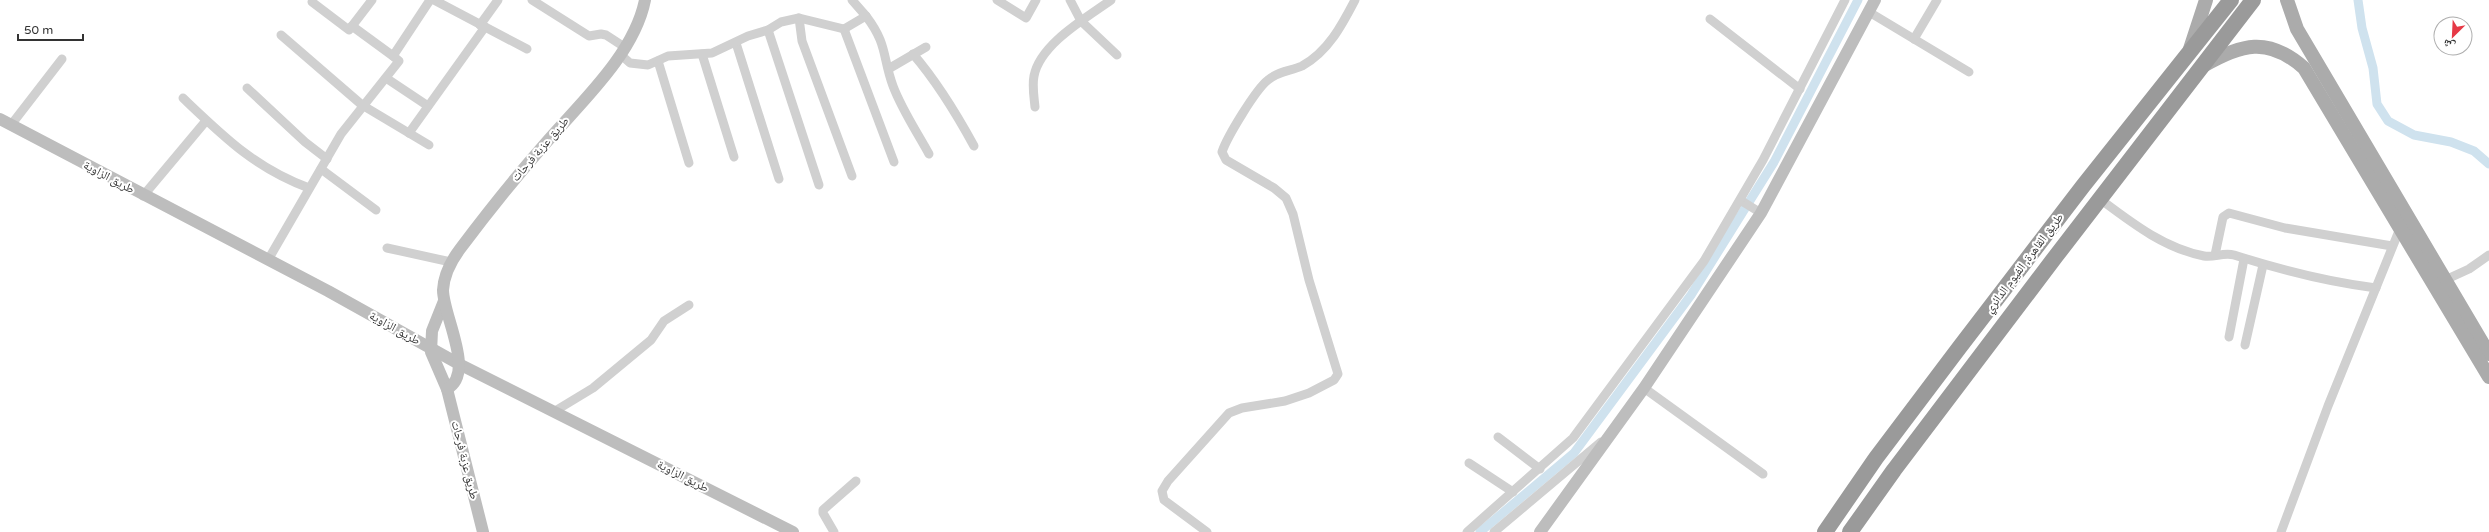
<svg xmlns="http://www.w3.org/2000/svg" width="2489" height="532" viewBox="0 0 2489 532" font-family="'Varela Round','Noto Naskh Arabic',sans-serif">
<rect width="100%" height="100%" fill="#fff"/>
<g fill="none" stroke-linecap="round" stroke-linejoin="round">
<g stroke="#cfe2ee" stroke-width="9">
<polyline points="2358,0 2362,28 2373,68 2377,104 2388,121 2414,135 2451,142 2474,151 2489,164"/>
<polyline points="1480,532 1574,453 1691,295 1774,162 1858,0"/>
</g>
<g stroke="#d0d0d0" stroke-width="9">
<polyline points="434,0 527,49"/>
<polyline points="532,0 589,36 601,34 606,35 626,48"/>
<polyline points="997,0 1026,18 1036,0"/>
<polyline points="1070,0 1081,21 1117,55"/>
<polyline points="312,2 349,30 372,0"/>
<polyline points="1869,12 1969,72"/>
<path d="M866 16C888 45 882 56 893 86 902 110 917 132 929 154"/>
<polyline points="799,18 802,41 852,176"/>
<polyline points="1710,19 1800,89"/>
<polyline points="480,25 498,0"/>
<polyline points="352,26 393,56"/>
<polyline points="844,29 894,162"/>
<polyline points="768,30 819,185"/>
<polyline points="281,35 362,105 429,145"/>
<polyline points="1914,39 1937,0"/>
<polyline points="736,43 779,179"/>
<polyline points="702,54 734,157"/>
<path d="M913 54C938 83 956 113 974 146"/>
<polyline points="621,55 630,63 648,65 668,56 712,53 748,36 768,30 781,22 799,18 844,29 866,16 852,0"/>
<polyline points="658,61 689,163"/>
<polyline points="890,68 926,47"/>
<polyline points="386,78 428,106"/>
<polyline points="247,88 305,142 327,159"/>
<path d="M183 98C224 137 255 168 309 188"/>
<path d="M1035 107C1034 97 1032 86 1034 76 1040 44 1086 18 1111 0"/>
<polyline points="11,125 62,59"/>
<polyline points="409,133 485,27"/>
<polyline points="321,169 376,210"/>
<polyline points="143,196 205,122"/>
<path d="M2100 199C2132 223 2164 248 2204 256 2214 258 2223 252 2234 255 2281 270 2327 282 2376 288"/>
<polyline points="1740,200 1761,213"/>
<polyline points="387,248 451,262"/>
<polyline points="2215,255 2223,217 2229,213 2285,228 2392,246"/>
<polyline points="268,260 341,134 399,61 393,56 430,0"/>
<polyline points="2445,280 2469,269 2489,255"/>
<polyline points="2229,337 2244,259"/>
<polyline points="2245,345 2263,265"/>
<polyline points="1644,388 1763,474"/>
<polyline points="555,411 593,388 651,340 664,321 689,305"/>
<polyline points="1498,437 1540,469"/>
<polyline points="1469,463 1513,492"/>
<polyline points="834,532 823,513 823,510 856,481"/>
<path d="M1207 532 1164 500 1162 491 1168 481 1229 413 1242 408 1285 401 1309 393 1334 380 1338 374 1309 280 1293 214 1286 198 1274 188 1226 160 1222 152C1227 137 1256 89 1268 80 1278 71 1291 71 1302 66 1328 52 1342 25 1355 0"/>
<polyline points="1467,532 1573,438 1704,261 1763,160 1845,0"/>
<polyline points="1494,532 1601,442"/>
<polyline points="2281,532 2328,406 2401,226"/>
</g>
<g stroke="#bdbdbd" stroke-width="12">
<polyline points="0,119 328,291 459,364 793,532"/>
<polyline points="444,301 432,331 431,352 447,389 483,532"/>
<path d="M447 389C476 373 443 316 443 290 444 274 451 261 460 249 487 213 515 178 544 145 580 103 634 55 645 0"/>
<polyline points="1540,532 1644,388 1761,213 1875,0"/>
</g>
<g stroke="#ababab" stroke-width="14">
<polyline points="2287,0 2297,29 2489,354"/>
<polyline points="2190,49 2206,0"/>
<path d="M2203 66C2241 44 2268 36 2304 68L2489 377"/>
</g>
<g stroke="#9a9a9a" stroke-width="16">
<polyline points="1825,532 1876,458 1959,348 2083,186 2231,0"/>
<polyline points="1850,532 1894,470 2056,256 2253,0"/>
</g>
</g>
<g text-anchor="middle" stroke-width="4" stroke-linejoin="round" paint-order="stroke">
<g font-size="12" fill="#333" stroke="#fff">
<text transform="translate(540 149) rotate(-49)" y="4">طريق عزبة فرحات</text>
<text transform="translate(109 177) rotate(28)" y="4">طريق الزاوية</text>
<text transform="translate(2024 263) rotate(-53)" y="4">طريق القاهرة, الفيوم الدائري</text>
<text transform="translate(395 328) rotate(29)" y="4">طريق الزاوية</text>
<text transform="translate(465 460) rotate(76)" y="4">طريق عزبة فرحات</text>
<text transform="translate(683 476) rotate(27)" y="4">طريق الزاوية</text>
</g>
</g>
<g transform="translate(2453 36) rotate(204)"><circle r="19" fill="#ffffff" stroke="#adadad"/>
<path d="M0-3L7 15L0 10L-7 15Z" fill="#e63946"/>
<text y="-6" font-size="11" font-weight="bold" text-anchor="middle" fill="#333333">ش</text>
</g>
<path d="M18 34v6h65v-6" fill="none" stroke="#333333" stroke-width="2"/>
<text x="24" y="34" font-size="12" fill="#333333" stroke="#ffffff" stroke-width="3" paint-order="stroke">50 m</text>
</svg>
